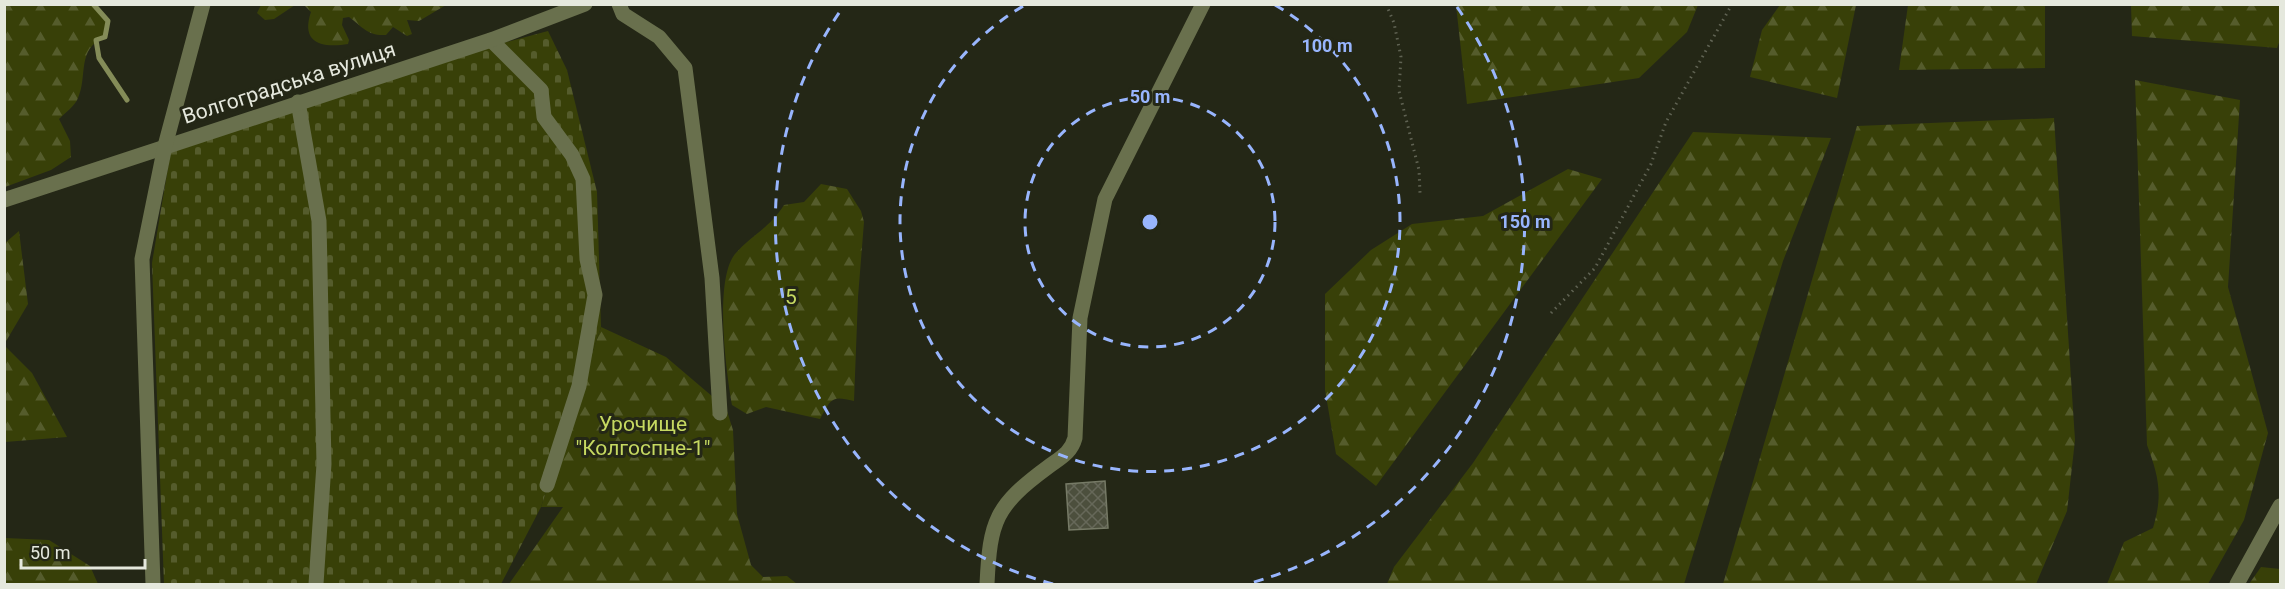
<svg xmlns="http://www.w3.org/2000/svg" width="2285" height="589" viewBox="0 0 2285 589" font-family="Roboto,sans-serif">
<defs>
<pattern id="forest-firs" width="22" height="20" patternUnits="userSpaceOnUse" patternTransform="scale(1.5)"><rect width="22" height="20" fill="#384008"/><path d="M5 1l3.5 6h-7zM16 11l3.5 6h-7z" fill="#555c2c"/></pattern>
<pattern id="cemetery-stones" width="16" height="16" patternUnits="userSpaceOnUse" patternTransform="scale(1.5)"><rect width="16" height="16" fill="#384008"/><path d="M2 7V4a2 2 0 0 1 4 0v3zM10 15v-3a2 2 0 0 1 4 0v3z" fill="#555c2c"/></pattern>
<pattern id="building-cross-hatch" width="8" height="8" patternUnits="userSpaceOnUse" patternTransform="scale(1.5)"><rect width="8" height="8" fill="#4c4f3d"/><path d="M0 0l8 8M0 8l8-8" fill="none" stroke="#666859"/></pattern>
</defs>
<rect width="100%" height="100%" fill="#242716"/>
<g fill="url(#forest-firs)">
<path d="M4 5H93L108 21 105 37C76 49 88 76 78 98 75 106 65 113 59 119L70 141 71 157 51 170 5 187Z"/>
<polygon points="261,5 261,4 295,5 274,19 265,20 257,13"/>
<path d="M446 5 419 21 407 20 412 34 407 36 393 27 386 35C367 36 363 27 349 17L343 18 342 25 349 40 348 44C323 48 300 44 311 12L304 5Z"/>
<polygon points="1456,5 1456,4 1698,5 1687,32 1639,78 1467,104"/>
<polygon points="1780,5 1856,5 1837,98 1750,77 1762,30"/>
<polygon points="1908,5 2045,5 2045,68 1899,70"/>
<polygon points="2131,5 2280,5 2280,40 2277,48 2132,36"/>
<path d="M2135 80 2240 100 2228 287 2268 433 2244 520 2208 584H2107L2124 542 2153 528C2163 495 2159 477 2147 445Z"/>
<polygon points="2054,118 2075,440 2067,511 2036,584 1723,584 1857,126"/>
<polygon points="1693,132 1831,138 1783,261 1684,584 1387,584 1394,567 1473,463"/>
<polygon points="1568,169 1602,179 1376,486 1336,454 1325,390 1325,294 1371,250 1412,224 1483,216"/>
<path d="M821 184 847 189 861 211 864 222 858 297 854 401C831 395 831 399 820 419L766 407 747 414 732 405C726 371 714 280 735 254 751 235 769 229 784 205L804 202Z"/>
<polygon points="19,231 28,304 5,343 5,243"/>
<polygon points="601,327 666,357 726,408 733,430 737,514 751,565 763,577 787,576 797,584 509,584 563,507 541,507"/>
<polygon points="5,346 32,373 67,437 5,442"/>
<polygon points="5,538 49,540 90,566 98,584 5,584"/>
<polygon points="2261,567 2280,569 2280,584 2249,584"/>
</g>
<polygon fill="url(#cemetery-stones)" points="548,31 567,70 597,192 601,327 541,507 501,584 164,584 152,263 171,150 484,48"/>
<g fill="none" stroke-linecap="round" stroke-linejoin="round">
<polyline stroke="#848c58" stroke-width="5" points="93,4 108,21 105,37 96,40 99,58 127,100"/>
</g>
<polygon fill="url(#building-cross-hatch)" stroke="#767a66" stroke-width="1.5" points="1105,481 1108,528 1069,530 1066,484"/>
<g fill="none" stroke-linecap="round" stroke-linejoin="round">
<g stroke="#606353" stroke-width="3" stroke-dasharray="1.5 4.5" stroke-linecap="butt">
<polyline points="1386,4 1394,23 1401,57 1399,91 1419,170 1420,193"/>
<polyline points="1551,313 1595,268 1651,164 1666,122 1732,4"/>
</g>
<g stroke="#69704d" stroke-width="15">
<polyline points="619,4 623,14 659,37 685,68 712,278 720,413"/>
<polyline points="491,40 541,90 544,117 572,155 583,179 587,259 595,295 579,386 547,485"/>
<polyline points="298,102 319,221 324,464 316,584"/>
<polyline points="4,200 491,40 585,4"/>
<polyline points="153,584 142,259 165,146 203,4"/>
<path d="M987 584C990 521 995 506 1048 467 1060 458 1071 453 1075 438L1080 318 1105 199 1203 4"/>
<polyline points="2237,584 2280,506"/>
</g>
</g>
<g fill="none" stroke="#98b5fd" stroke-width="3" stroke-dasharray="10 8">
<circle cx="1150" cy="222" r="125"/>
<path d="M1275 5A250 250 0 1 1 1025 5"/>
<path d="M1053 584A375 375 0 0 1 843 7M1457 7A375 375 0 0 1 1247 584"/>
</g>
<g text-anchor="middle" stroke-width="6" stroke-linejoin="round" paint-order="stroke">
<g font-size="21" fill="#e5e8dd" stroke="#242716">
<text transform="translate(289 83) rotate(-18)" y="7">Волгоградська вулиця</text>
</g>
<g font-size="21" fill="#c6d961" stroke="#242716">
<text x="791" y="304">5</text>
<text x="643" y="431">Урочище<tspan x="643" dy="24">"Колгоспне-1"</tspan></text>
</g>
</g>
<circle cx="1150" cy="222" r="9" fill="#98b5fd" stroke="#242716" stroke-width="3"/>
<g font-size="18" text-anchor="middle" font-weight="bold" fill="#98b5fd" stroke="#242716" stroke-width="6" stroke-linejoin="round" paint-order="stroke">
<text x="1327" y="52">100 m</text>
<text x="1150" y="103">50 m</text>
<text x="1525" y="228">150 m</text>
</g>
<rect width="2285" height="589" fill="none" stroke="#e5e8dd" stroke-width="12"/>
<path d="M21 559v9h124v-9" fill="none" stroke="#e5e8dd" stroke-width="3"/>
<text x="30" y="559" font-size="18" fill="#e5e8dd" stroke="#242716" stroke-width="4.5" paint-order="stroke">50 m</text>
</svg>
